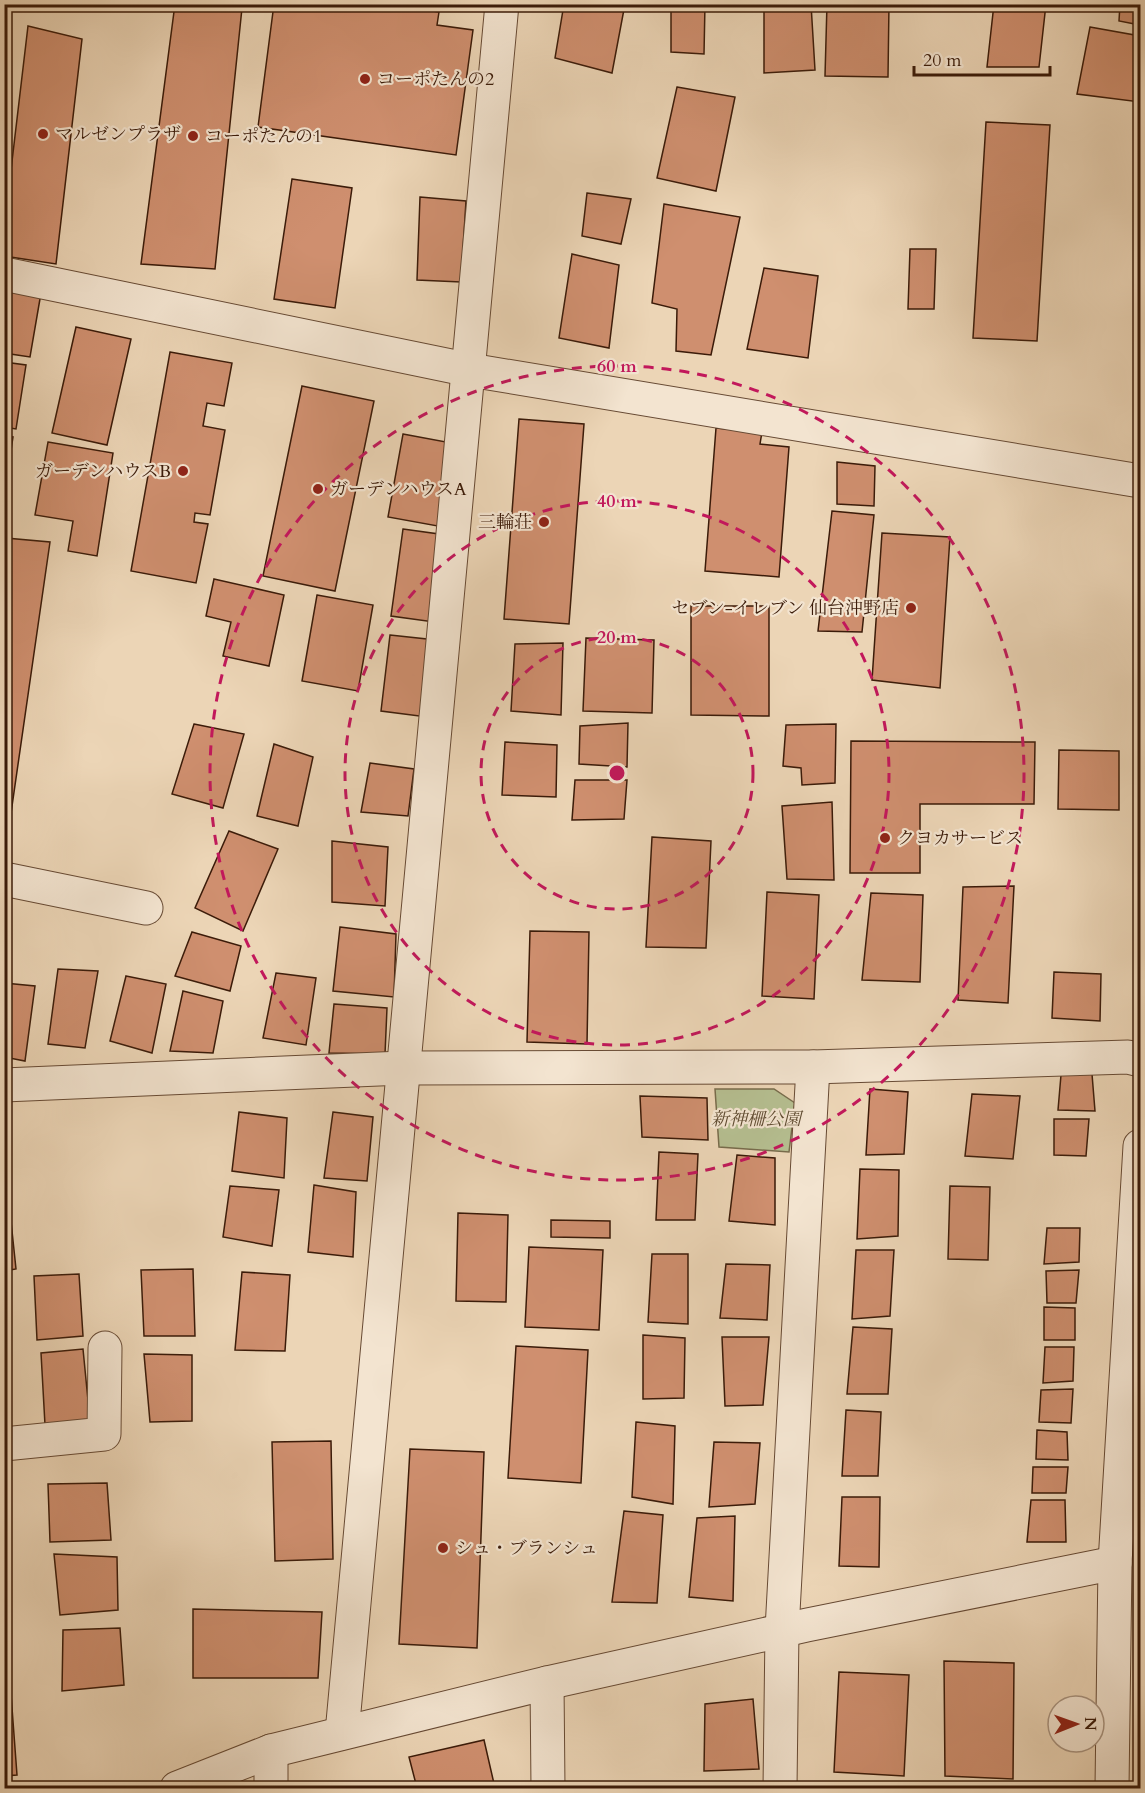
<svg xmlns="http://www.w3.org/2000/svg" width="1145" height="1793" viewBox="0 0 1145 1793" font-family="Cardo,'Noto Serif JP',serif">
<rect width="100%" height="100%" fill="#ecd5b6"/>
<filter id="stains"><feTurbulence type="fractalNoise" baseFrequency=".00333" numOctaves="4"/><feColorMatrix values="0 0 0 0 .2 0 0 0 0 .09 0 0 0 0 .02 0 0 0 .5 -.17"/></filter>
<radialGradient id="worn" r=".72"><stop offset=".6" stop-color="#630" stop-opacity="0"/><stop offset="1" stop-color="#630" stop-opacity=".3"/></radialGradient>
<polygon fill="#b5be90" stroke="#786c4c" stroke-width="1.5" points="715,1089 774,1089 795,1103 789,1152 719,1147"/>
<g fill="#cf8f6f" stroke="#3b1b09" stroke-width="1.5">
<polygon points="175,4 210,4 242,8 215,269 141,264"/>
<polygon points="274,4 388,4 439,12 437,25 473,30 456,155 258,127"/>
<polygon points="564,4 625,4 612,73 555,58"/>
<polygon points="671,4 705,4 704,54 671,52"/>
<polygon points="764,4 811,4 815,70 764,73"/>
<polygon points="827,4 889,4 888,77 825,76"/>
<polygon points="994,4 1046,4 1039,67 987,67"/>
<polygon points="1120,4 1140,4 1140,25 1119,21"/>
<polygon points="28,26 82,39 56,264 4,256 4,229"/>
<polygon points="1090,27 1140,36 1140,102 1077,94"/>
<polygon points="677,87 735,97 716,191 657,178"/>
<polygon points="986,122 1050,125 1037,341 973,338"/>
<polygon points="292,179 352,188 335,308 274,299"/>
<polygon points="587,193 631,199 621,244 582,236"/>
<polygon points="420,197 466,201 461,282 417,280"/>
<polygon points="664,204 740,217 711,355 676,351 677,309 652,303"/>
<polygon points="910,249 936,249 934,309 908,309"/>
<polygon points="572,254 619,265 609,348 559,338"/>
<polygon points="764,268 818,276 808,358 747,349"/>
<polygon points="4,287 41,293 30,357 4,353"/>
<polygon points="76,327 131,339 107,445 52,433"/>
<polygon points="170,352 232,363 224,406 207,403 203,426 225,430 210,515 195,513 194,522 208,524 196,583 131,571"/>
<polygon points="4,362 26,365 16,429 4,427"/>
<polygon points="302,386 374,401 335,591 263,576"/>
<polygon points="519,419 584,424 569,624 504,619"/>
<polygon points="716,428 762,432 760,444 789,447 779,577 705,571"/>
<polygon points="403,434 457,444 443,527 388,517"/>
<polygon points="4,436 13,437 4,497"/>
<polygon points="48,442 113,453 97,556 68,551 73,521 35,515"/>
<polygon points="837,462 875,466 874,506 837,504"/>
<polygon points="832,511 874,515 862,632 818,631"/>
<polygon points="4,521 7,522 6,538 50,542 9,827 4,827"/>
<polygon points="403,529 446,535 434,622 391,616"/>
<polygon points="882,533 950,537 940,688 872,680"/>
<polygon points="214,579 284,595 269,666 223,656 231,622 206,616"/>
<polygon points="317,595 373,605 358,691 302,681"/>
<polygon points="691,606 769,606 769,716 691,715"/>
<polygon points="390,635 436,640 427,717 381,711"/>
<polygon points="586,638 654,640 652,713 583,711"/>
<polygon points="563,643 561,715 511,711 515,644"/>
<polygon points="628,723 627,767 579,764 580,726"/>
<polygon points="194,724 244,734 223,808 172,794"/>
<polygon points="836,724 835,783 802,785 801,768 783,766 786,725"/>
<polygon points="851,741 1035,742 1034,804 920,804 920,873 850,873"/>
<polygon points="505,742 557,745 556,797 502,795"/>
<polygon points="274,744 313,757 298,826 257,816"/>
<polygon points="1059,750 1119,751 1119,810 1058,809"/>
<polygon points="370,763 414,769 408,816 361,812"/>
<polygon points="575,780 627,780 624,819 572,820"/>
<polygon points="832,802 834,880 787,879 782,806"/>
<polygon points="229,831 278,849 243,931 195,908"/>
<polygon points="652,837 711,841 706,948 646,947"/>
<polygon points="332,841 388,847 385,906 332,902"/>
<polygon points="1014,886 1008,1003 958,1000 963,887"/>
<polygon points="767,892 819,895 814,999 762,996"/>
<polygon points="871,893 923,895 920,982 862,980"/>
<polygon points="340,927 396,934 394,997 333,991"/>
<polygon points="530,931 589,932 587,1044 527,1042"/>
<polygon points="192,932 241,946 230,991 175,976"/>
<polygon points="58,969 98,971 85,1048 48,1044"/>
<polygon points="1054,972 1101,974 1100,1021 1052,1018"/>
<polygon points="276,973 316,978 306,1045 263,1038"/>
<polygon points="126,976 166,984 152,1053 110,1041"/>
<polygon points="4,983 35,986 25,1061 4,1057"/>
<polygon points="183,991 223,1001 213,1053 170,1051"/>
<polygon points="334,1004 387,1008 385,1054 329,1053"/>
<polygon points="1092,1074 1095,1111 1058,1110 1061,1075"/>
<polygon points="870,1089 908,1092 904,1154 866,1155"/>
<polygon points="972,1094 1020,1096 1013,1159 965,1156"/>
<polygon points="640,1096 707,1098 708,1140 642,1137"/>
<polygon points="239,1112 287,1118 284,1178 232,1171"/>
<polygon points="333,1112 373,1117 367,1181 324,1178"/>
<polygon points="1054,1119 1089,1119 1086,1156 1054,1155"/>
<polygon points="659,1152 698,1154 695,1220 656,1220"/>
<polygon points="4,1155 16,1269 4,1271"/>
<polygon points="737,1155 775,1158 775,1225 729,1221"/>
<polygon points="860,1169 899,1170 898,1236 857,1239"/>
<polygon points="314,1185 356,1192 353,1257 308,1252"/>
<polygon points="230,1186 279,1190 272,1246 223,1237"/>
<polygon points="950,1186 990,1187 988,1260 948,1259"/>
<polygon points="458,1213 508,1215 506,1302 456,1301"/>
<polygon points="551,1220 610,1221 610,1238 551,1237"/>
<polygon points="1047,1228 1080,1228 1079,1262 1044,1264"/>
<polygon points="529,1247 603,1250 599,1330 525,1327"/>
<polygon points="856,1250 894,1250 890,1316 852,1319"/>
<polygon points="652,1254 688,1254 688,1324 648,1322"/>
<polygon points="726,1264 770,1265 767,1320 720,1318"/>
<polygon points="193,1269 195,1336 144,1336 141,1270"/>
<polygon points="1079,1270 1076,1303 1047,1303 1046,1271"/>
<polygon points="242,1272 290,1275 285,1351 235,1350"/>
<polygon points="79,1274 83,1336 37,1340 34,1276"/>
<polygon points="1044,1307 1075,1308 1075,1340 1044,1340"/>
<polygon points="853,1327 892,1329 888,1394 847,1394"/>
<polygon points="643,1335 685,1338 684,1398 643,1399"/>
<polygon points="722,1337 769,1337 763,1405 725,1406"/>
<polygon points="516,1346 588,1350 581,1483 508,1478"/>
<polygon points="1045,1347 1074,1347 1073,1381 1043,1383"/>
<polygon points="83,1349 90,1421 45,1425 41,1353"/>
<polygon points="144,1354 192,1355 192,1421 150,1422"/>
<polygon points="1073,1389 1071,1423 1039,1422 1041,1390"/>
<polygon points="846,1410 881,1412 878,1476 842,1476"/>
<polygon points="636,1422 675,1426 673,1504 632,1497"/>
<polygon points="1037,1430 1067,1432 1068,1460 1036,1459"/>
<polygon points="331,1441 333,1559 275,1561 272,1442"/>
<polygon points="714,1442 760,1443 755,1504 709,1507"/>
<polygon points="410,1449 484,1452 477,1648 399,1644"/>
<polygon points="1033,1467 1068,1467 1066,1493 1032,1493"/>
<polygon points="107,1483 111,1540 50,1542 48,1484"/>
<polygon points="842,1497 880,1497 879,1567 839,1566"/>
<polygon points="1031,1500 1065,1500 1066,1542 1027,1542"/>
<polygon points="624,1511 663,1515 657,1603 612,1602"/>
<polygon points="735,1516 733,1601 689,1597 697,1518"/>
<polygon points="54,1554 117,1557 118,1610 60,1615"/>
<polygon points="4,1600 17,1775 4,1776"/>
<polygon points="193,1609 322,1612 318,1678 193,1678"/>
<polygon points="120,1628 124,1685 62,1691 63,1630"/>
<polygon points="944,1661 1014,1663 1013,1779 945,1776"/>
<polygon points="839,1672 909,1675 904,1776 834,1772"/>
<polygon points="753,1699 759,1769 704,1771 705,1704"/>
<polygon points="484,1740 495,1788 417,1788 409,1757"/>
<rect x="668" y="1785" width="84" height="3"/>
</g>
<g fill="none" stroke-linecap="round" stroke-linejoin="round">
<defs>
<g id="minor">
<polyline points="4,274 470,370 1140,481"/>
<polyline points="4,879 146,908"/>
<polyline points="4,1085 403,1068 813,1067 1128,1057 1140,1060"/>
<polyline points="4,1444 104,1434 105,1348"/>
<polyline points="547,1683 548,1788"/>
<polyline points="342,1733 502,4"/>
<polyline points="177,1788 271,1751 547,1683 807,1625 1115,1563"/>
<polyline points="271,1788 271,1751"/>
<polyline points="780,1788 782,1630 813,1067"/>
<polyline points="1112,1788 1115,1563 1140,1146"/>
</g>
</defs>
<use href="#minor" stroke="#674a34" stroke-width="35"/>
<use href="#minor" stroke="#f3e4d0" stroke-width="33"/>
</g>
<g fill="none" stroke="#c2185b" stroke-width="3" stroke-dasharray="10 8">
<circle cx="617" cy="773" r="136"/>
<circle cx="617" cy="773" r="272"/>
<circle cx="617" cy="773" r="407"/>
</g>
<g fill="#8f2418" stroke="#f3e4d0" stroke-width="2">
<circle cx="365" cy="79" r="6"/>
<circle cx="43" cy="134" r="6"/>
<circle cx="193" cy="136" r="6"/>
<circle cx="183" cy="471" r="6"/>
<circle cx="318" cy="489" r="6"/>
<circle cx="544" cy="522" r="6"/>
<circle cx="911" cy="608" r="6"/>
<circle cx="885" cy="838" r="6"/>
<circle cx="443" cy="1548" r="6"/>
</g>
<g text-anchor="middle" stroke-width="4.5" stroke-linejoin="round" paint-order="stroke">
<g font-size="18" fill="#3b1b09" stroke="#f3e4d0" text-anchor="start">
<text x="377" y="85">コーポたんの2</text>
<text x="55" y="140">マルゼンプラザ</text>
<text x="205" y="142">コーポたんの1</text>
<text x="171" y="477" text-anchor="end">ガーデンハウスB</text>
<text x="330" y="495">ガーデンハウスA</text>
<text x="532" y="528" text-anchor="end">三輪荘</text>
<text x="899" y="614" text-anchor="end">セブン-イレブン 仙台沖野店</text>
<text x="897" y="844">クヨカサービス</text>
<text x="455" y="1554">シュ・ブランシュ</text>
</g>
<g font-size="18" font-style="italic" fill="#604c32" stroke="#f3e4d0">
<text x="756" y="1125">新神柵公園</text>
</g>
</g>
<circle cx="617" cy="773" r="9" fill="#c2185b" stroke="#f3e4d0" stroke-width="3"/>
<g font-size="18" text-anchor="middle" font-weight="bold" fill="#c2185b" stroke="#f3e4d0" stroke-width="4.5" stroke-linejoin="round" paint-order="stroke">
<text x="617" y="372">60 m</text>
<text x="617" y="507">40 m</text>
<text x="617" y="643">20 m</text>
</g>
<rect width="1145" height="1793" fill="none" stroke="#ecd5b6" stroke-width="24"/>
<rect x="6" y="6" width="1133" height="1781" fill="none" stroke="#3b1b09" stroke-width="3"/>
<rect x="12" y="12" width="1121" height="1769" fill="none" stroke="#3b1b09" stroke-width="1.5"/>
<g transform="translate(1076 1724) rotate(89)"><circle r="28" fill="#f3e4d0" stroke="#a99480" stroke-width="1.5"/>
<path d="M0-4.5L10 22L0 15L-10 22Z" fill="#8f2418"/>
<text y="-9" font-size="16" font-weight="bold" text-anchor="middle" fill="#3b1b09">N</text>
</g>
<path d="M914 66v9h136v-9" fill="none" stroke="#3b1b09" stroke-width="3"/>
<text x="923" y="66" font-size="18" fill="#3b1b09" stroke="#f3e4d0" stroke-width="4.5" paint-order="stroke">20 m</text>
<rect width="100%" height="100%" filter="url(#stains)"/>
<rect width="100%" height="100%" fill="url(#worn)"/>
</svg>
